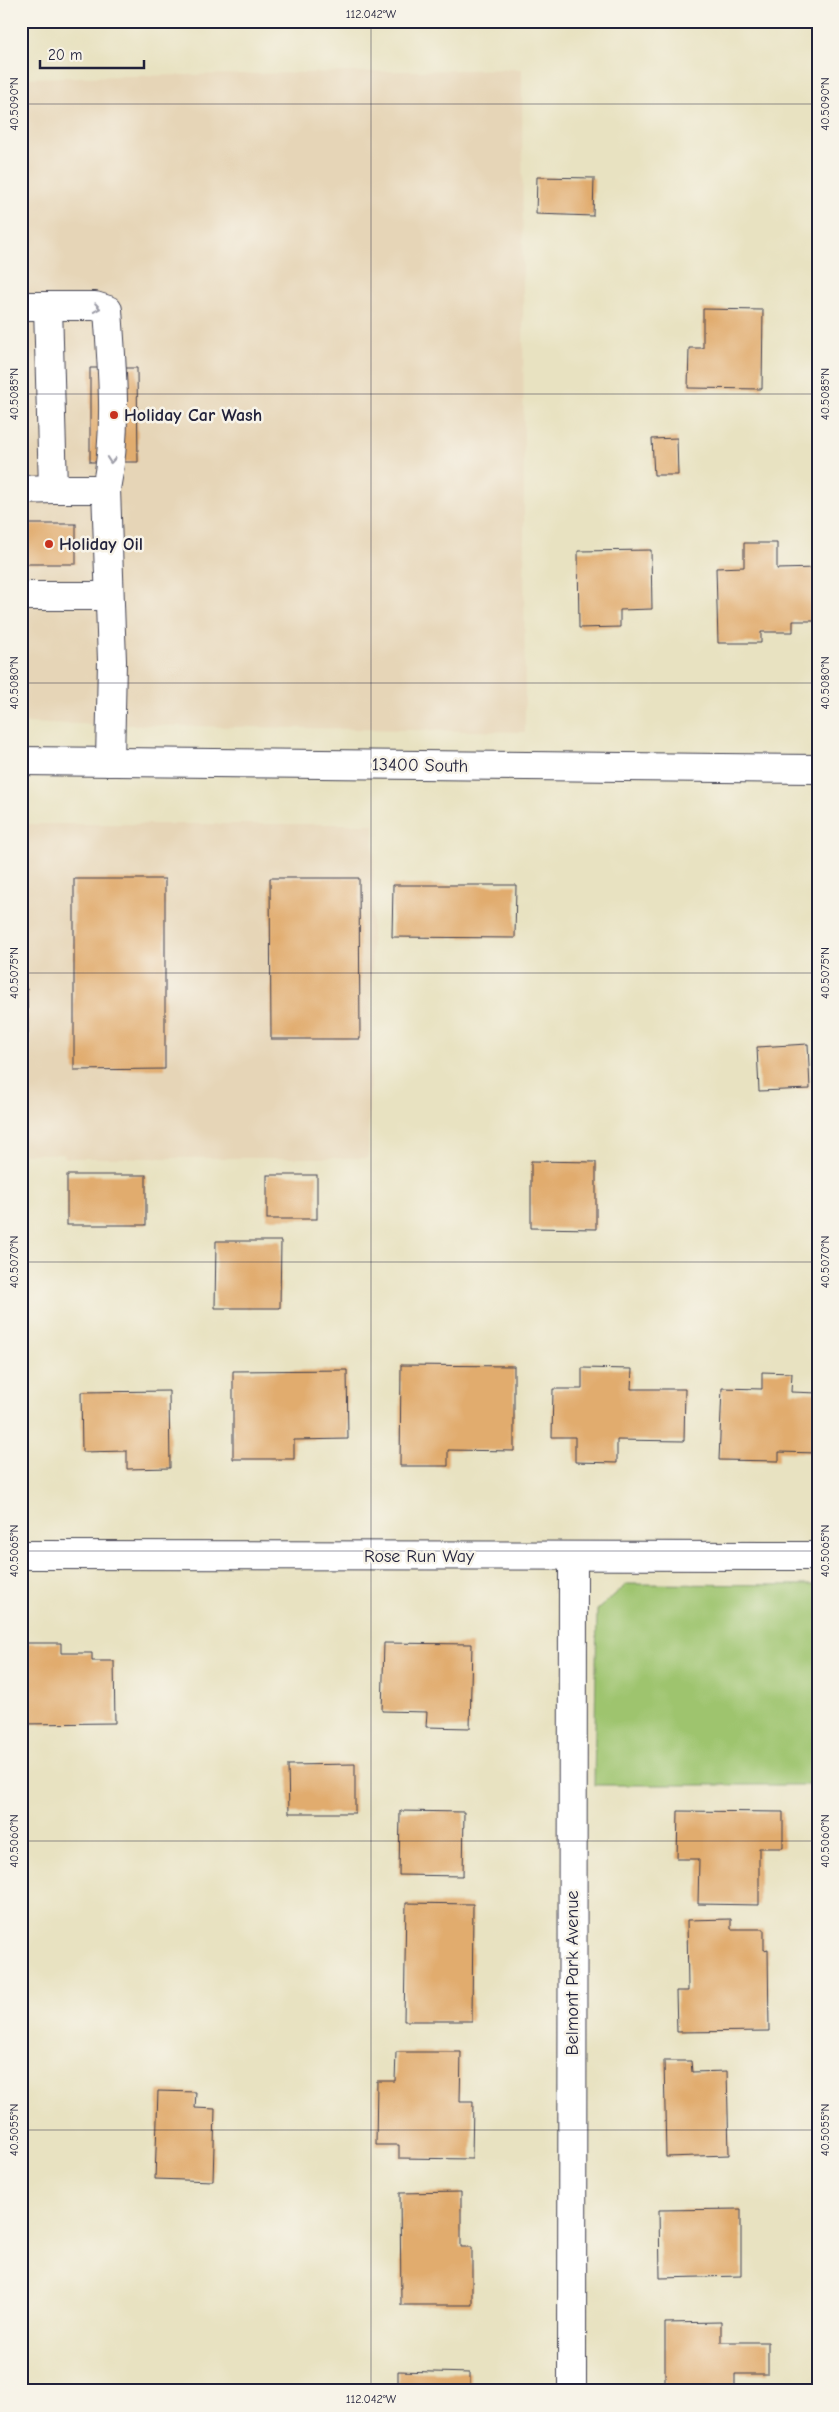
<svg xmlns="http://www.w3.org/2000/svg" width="839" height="2412" viewBox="0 0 839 2412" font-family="'Comic Neue',sans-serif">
<rect width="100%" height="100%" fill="#f7f3e8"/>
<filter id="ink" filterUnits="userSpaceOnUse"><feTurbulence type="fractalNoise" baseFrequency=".02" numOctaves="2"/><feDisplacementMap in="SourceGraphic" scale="10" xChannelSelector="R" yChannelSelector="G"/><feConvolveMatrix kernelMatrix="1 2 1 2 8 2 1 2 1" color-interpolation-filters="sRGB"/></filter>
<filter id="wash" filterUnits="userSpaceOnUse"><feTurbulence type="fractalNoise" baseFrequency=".0096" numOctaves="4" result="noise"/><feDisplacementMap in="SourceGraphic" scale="20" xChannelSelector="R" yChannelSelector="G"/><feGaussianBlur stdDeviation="1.12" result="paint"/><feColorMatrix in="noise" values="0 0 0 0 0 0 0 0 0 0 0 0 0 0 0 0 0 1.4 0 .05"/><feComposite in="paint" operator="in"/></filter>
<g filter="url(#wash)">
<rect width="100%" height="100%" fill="#e8e2c1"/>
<g fill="#e6d5b7">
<polygon points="522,69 525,732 21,723 21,78"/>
<polygon points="21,824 374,824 368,1158 65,1158 64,1154 21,1154"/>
</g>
<polygon fill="#9ec46e" stroke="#607354" points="627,1584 818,1585 818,1785 594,1785 597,1610"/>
<g id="blocks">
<g fill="#e1ac6e">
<polygon points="537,177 594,178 593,216 536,214"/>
<polygon points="703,309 763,310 762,389 688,388 689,348 703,348"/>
<polygon points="90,368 137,368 138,462 90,462"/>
<polygon points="677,438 678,475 654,475 652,439"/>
<rect x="21" y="524" width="55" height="40"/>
<polygon points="744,543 777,543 777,569 817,568 818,621 793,621 793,632 761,632 761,643 718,643 716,568 744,567"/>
<polygon points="651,550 652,609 620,610 620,627 579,628 578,551"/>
<polygon points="270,878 359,878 360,1039 271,1039"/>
<polygon points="74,879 165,879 165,1069 74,1070"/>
<polygon points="393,885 516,885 515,938 392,937"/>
<polygon points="21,989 27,989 28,1034 21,1034"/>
<polygon points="808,1044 810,1089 759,1091 757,1047"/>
<polygon points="531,1161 596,1162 596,1229 531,1228"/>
<rect x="67" y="1175" width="79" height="50"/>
<rect x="267" y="1175" width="50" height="44"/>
<polygon points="216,1241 281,1241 280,1308 215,1308"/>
<polygon points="401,1365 514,1366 514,1451 448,1450 448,1466 400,1466"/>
<polygon points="582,1368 632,1369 631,1389 685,1389 684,1441 617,1440 617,1463 575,1462 575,1437 552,1437 553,1389 582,1389"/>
<polygon points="347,1370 348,1439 294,1440 294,1459 233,1459 233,1371"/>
<polygon points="762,1372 792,1373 791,1392 818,1393 818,1453 779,1452 779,1461 719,1460 722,1388 762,1389"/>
<polygon points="169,1391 170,1468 127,1469 127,1451 82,1452 81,1392"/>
<polygon points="21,1643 61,1643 61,1653 92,1653 92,1661 114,1661 115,1723 21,1724"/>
<polygon points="384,1643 472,1644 470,1728 426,1727 427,1712 382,1711"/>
<polygon points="355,1764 355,1813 289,1813 288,1765"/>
<polygon points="400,1811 464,1812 463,1876 399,1875"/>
<polygon points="678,1811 783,1812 783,1848 759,1848 759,1905 698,1904 699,1859 677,1859"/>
<polygon points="406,1903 473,1904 472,2021 404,2021"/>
<polygon points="731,1919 731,1929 764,1929 764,1950 768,1949 769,2031 677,2032 676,1991 688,1991 687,1920"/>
<polygon points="396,2052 461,2052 460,2101 473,2101 472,2159 399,2158 399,2145 376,2145 377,2081 395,2081"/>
<polygon points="664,2061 691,2061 692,2072 727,2071 729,2155 666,2157"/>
<polygon points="158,2091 196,2092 195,2108 215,2109 213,2181 155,2179"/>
<polygon points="461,2192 461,2247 472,2247 472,2305 401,2305 400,2193"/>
<polygon points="741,2209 741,2276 660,2278 659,2210"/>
<polygon points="721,2322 721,2342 768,2342 768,2374 735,2374 735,2391 665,2391 665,2323"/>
<polygon points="398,2371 470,2373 470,2391 398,2391"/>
</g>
</g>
</g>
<g filter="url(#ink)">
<use href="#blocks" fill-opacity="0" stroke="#403f4f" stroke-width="1"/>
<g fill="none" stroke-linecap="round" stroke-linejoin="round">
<defs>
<g id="minor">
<polyline points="21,306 48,306 53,489 106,489 112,661 110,762"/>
<path d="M48 306H95L108 310C112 369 118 431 106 489"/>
<polyline points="21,490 53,489"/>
<polyline points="21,596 108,596"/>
<polyline points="21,1555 818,1556"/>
<polyline points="572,2391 573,1556"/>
</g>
<polyline id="major" points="21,761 818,769"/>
</defs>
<use href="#minor" stroke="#403f4f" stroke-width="30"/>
<use href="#major" stroke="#403f4f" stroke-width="30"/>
<use href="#minor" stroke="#fff" stroke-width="28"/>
<use href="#major" stroke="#fff" stroke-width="28"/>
</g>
<defs><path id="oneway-chevron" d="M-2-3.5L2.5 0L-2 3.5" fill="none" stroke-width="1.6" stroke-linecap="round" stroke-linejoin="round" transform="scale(1.25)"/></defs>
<g stroke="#9c9ca7">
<use href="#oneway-chevron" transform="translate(97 308) rotate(9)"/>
<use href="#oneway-chevron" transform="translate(111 460) rotate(95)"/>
</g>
</g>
<path fill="none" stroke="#22223b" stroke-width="1" stroke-opacity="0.45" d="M371 21V2391M813 21V2391M21 104H818M21 394H818M21 683H818M21 973H818M21 1262H818M21 1551H818M21 1841H818M21 2130H818"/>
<g fill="#c8321e" stroke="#f7f3e8" stroke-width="2">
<circle cx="114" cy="415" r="5"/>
<circle cx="49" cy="544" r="5"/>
</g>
<g text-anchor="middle" stroke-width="5" stroke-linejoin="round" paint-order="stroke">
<g font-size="18" font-weight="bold" fill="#22223b" stroke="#f7f3e8" text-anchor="start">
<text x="124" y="421">Holiday Car Wash</text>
<text x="59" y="550">Holiday Oil</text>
</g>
<g font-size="18" fill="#22223b" stroke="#f7f3e8">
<text transform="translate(420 765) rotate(1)" y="6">13400 South</text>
<text x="419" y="1562">Rose Run Way</text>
<text transform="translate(572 1973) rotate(-90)" y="6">Belmont Park Avenue</text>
</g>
</g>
<rect width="839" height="2412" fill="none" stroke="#f7f3e8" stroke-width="55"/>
<path d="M40 60v8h104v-8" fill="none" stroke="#22223b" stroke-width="2.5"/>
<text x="48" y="60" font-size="15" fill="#22223b" stroke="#f7f3e8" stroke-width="4" paint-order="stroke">20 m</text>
<rect x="28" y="28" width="784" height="2356" fill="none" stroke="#22223b" stroke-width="2"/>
<g font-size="12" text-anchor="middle" fill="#22223b">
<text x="371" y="18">112.042°W</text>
<text transform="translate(14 104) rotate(-90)" y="4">40.5090°N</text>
<text transform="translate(825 104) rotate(-90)" y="4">40.5090°N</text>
<text transform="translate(14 394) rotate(-90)" y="4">40.5085°N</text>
<text transform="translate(825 394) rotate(-90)" y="4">40.5085°N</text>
<text transform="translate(14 683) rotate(-90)" y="4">40.5080°N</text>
<text transform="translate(825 683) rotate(-90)" y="4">40.5080°N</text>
<text transform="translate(14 973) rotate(-90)" y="4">40.5075°N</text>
<text transform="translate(825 973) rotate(-90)" y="4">40.5075°N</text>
<text transform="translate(14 1262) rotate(-90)" y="4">40.5070°N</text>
<text transform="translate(825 1262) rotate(-90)" y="4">40.5070°N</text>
<text transform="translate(14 1551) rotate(-90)" y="4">40.5065°N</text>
<text transform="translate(825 1551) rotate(-90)" y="4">40.5065°N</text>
<text transform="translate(14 1841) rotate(-90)" y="4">40.5060°N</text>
<text transform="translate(825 1841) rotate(-90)" y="4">40.5060°N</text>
<text transform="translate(14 2130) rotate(-90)" y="4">40.5055°N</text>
<text transform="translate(825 2130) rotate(-90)" y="4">40.5055°N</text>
<text x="371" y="2403">112.042°W</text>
</g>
</svg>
